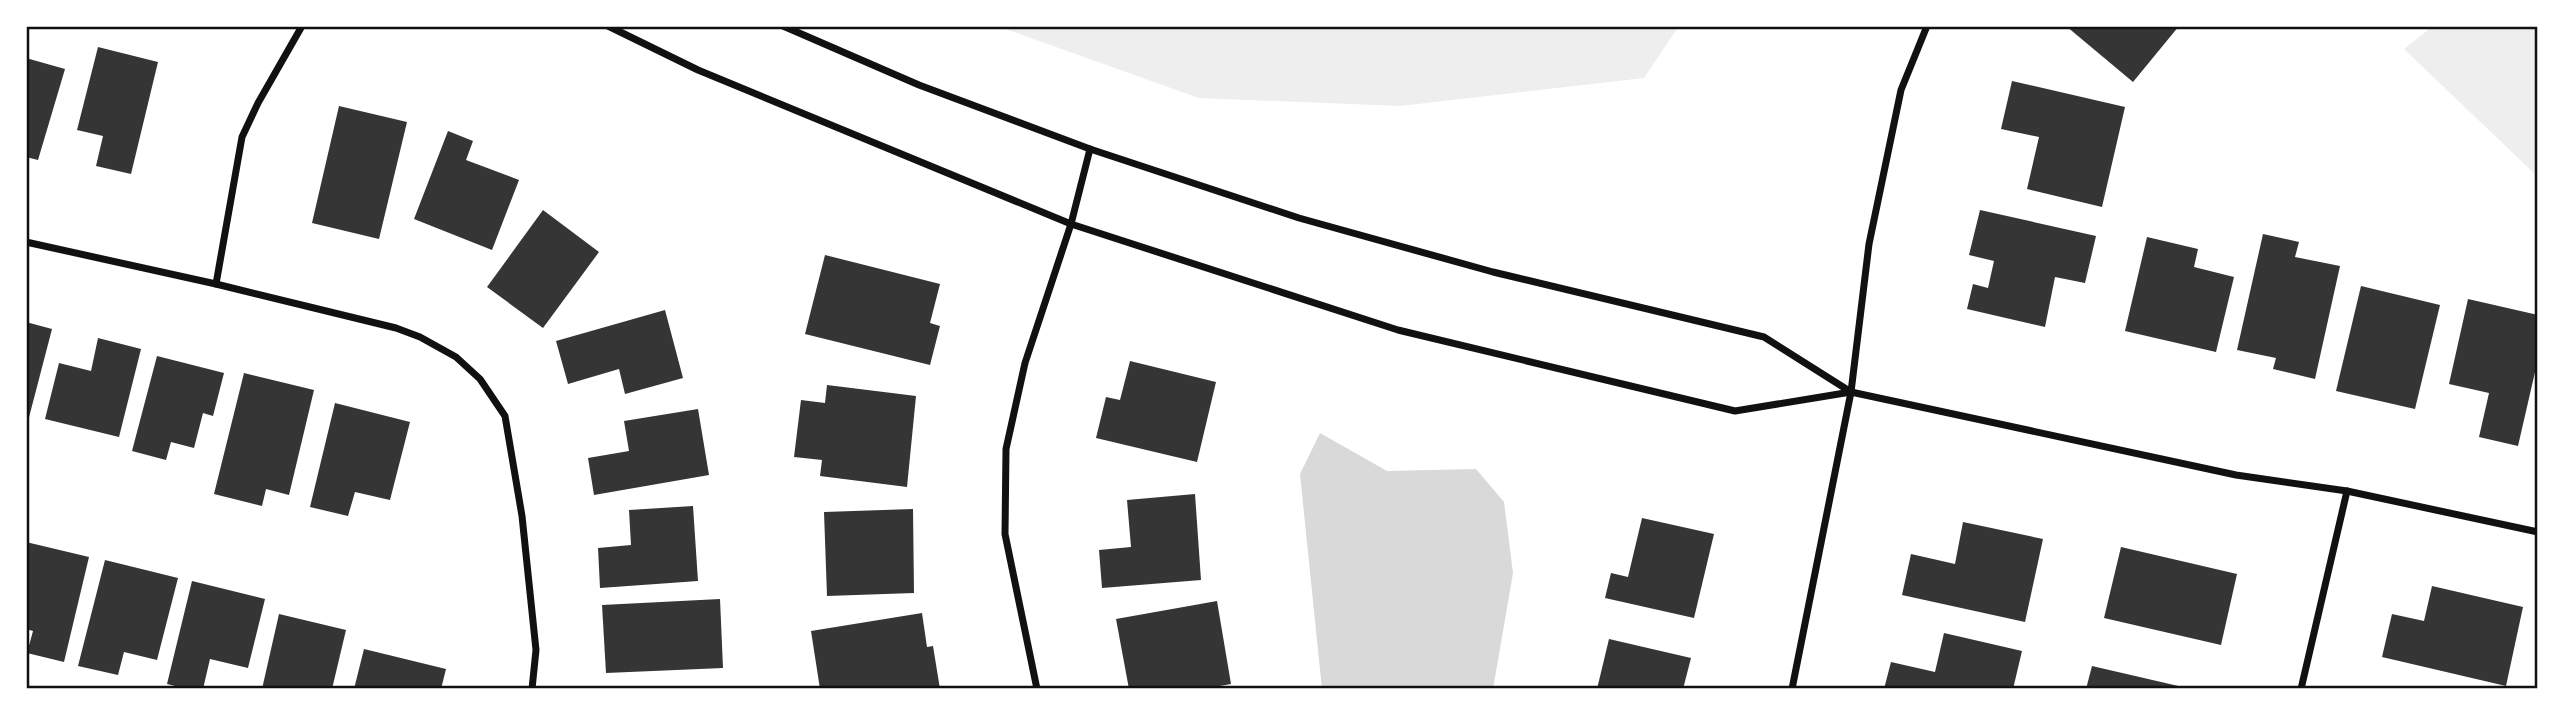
<svg xmlns="http://www.w3.org/2000/svg" width="2564" height="715" viewBox="0 0 2564 715" font-family="'Times New Roman',serif">
<rect width="100%" height="100%" fill="#fff"/>
<g fill="#eee">
<polygon points="997,26 1679,26 1644,78 1400,106 1199,98"/>
<polygon points="2433,26 2538,26 2538,177 2404,49"/>
</g>
<polygon fill="#d9d9d9" points="1320,433 1387,471 1476,469 1504,502 1513,573 1493,689 1322,689 1300,474"/>
<g fill="#353535">
<polygon points="2066,26 2179,26 2133,82"/>
<polygon points="98,47 158,62 131,174 96,166 103,136 77,130"/>
<polygon points="26,58 65,69 38,160 26,157"/>
<polygon points="2012,81 2125,107 2102,207 2027,189 2039,137 2001,129"/>
<polygon points="339,106 407,122 379,239 312,223"/>
<polygon points="448,131 473,141 466,160 519,180 492,250 414,219"/>
<polygon points="543,210 599,252 543,328 487,287"/>
<polygon points="1980,210 2096,236 2085,283 2055,277 2045,327 1967,309 1973,284 1988,288 1994,261 1969,255"/>
<polygon points="2263,234 2299,242 2295,257 2340,266 2315,379 2273,369 2276,358 2237,350"/>
<polygon points="2147,237 2198,249 2194,267 2234,277 2216,352 2125,331"/>
<polygon points="825,255 940,284 930,323 940,326 930,365 805,334"/>
<polygon points="2361,286 2440,305 2415,409 2336,391"/>
<polygon points="2468,299 2538,315 2538,359 2518,446 2479,437 2489,393 2449,384"/>
<polygon points="665,310 683,378 625,394 619,369 568,384 556,341"/>
<polygon points="26,322 52,329 27,425 26,425"/>
<polygon points="98,338 141,349 119,437 45,419 59,363 91,371"/>
<polygon points="157,356 224,373 213,416 203,413 194,448 171,442 166,460 132,451"/>
<polygon points="1130,361 1216,382 1197,462 1096,438 1106,397 1120,400"/>
<polygon points="244,373 314,390 289,495 266,489 262,506 214,494"/>
<polygon points="827,385 916,396 907,487 820,476 822,460 794,457 801,400 825,403"/>
<polygon points="335,403 410,422 390,500 355,492 348,516 310,507"/>
<polygon points="698,409 709,475 594,495 588,458 629,451 624,421"/>
<polygon points="1195,494 1201,580 1102,588 1099,550 1131,547 1127,500"/>
<polygon points="693,506 698,581 600,588 598,548 631,545 629,510"/>
<polygon points="913,509 914,593 827,596 824,512"/>
<polygon points="1642,518 1714,534 1694,618 1605,598 1611,573 1628,577"/>
<polygon points="1963,522 2043,539 2025,622 1902,595 1911,554 1955,564"/>
<polygon points="26,542 89,557 64,662 27,653 33,631 26,629"/>
<polygon points="2121,547 2237,574 2221,645 2104,618"/>
<polygon points="105,560 178,578 157,660 124,652 118,675 78,666"/>
<polygon points="192,581 265,599 248,668 210,659 203,689 187,689 167,684"/>
<polygon points="2432,586 2523,607 2506,686 2382,657 2392,614 2424,621"/>
<polygon points="720,599 723,668 606,673 602,605"/>
<polygon points="1217,601 1231,684 1203,689 1129,689 1116,619"/>
<polygon points="922,613 927,647 933,646 940,689 820,689 811,631"/>
<polygon points="279,614 346,630 332,689 262,689"/>
<polygon points="1944,633 2022,651 2013,689 1884,689 1891,662 1935,672"/>
<polygon points="1609,639 1691,658 1683,689 1597,689"/>
<polygon points="364,649 446,669 441,689 354,689"/>
<polygon points="2092,666 2187,688 2187,689 2086,689"/>
</g>
<g fill="none" stroke-linecap="round" stroke-linejoin="round">
<g stroke="#111" stroke-width="7">
<polyline points="608,26 698,70 1071,224 1398,330 1735,411 1851,392"/>
<polyline points="783,26 919,85 1090,149 1299,218 1493,272 1764,337 1851,392 2236,475 2347,491 2538,532"/>
<polyline points="26,242 216,284 396,328 420,337 456,357 480,379 505,416 522,516 536,650 532,689"/>
<polyline points="216,284 242,137 258,103 302,26"/>
<polyline points="1037,689 1005,534 1006,449 1025,363 1071,224 1090,149"/>
<polyline points="1792,689 1851,392 1869,244 1901,90 1927,26"/>
<polyline points="2301,689 2347,491"/>
</g>
</g>
<rect width="2564" height="715" fill="none" stroke="#ffffff" stroke-width="56"/>
<rect x="28" y="28" width="2508" height="659" fill="none" stroke="#111" stroke-width="2.5"/>
</svg>
